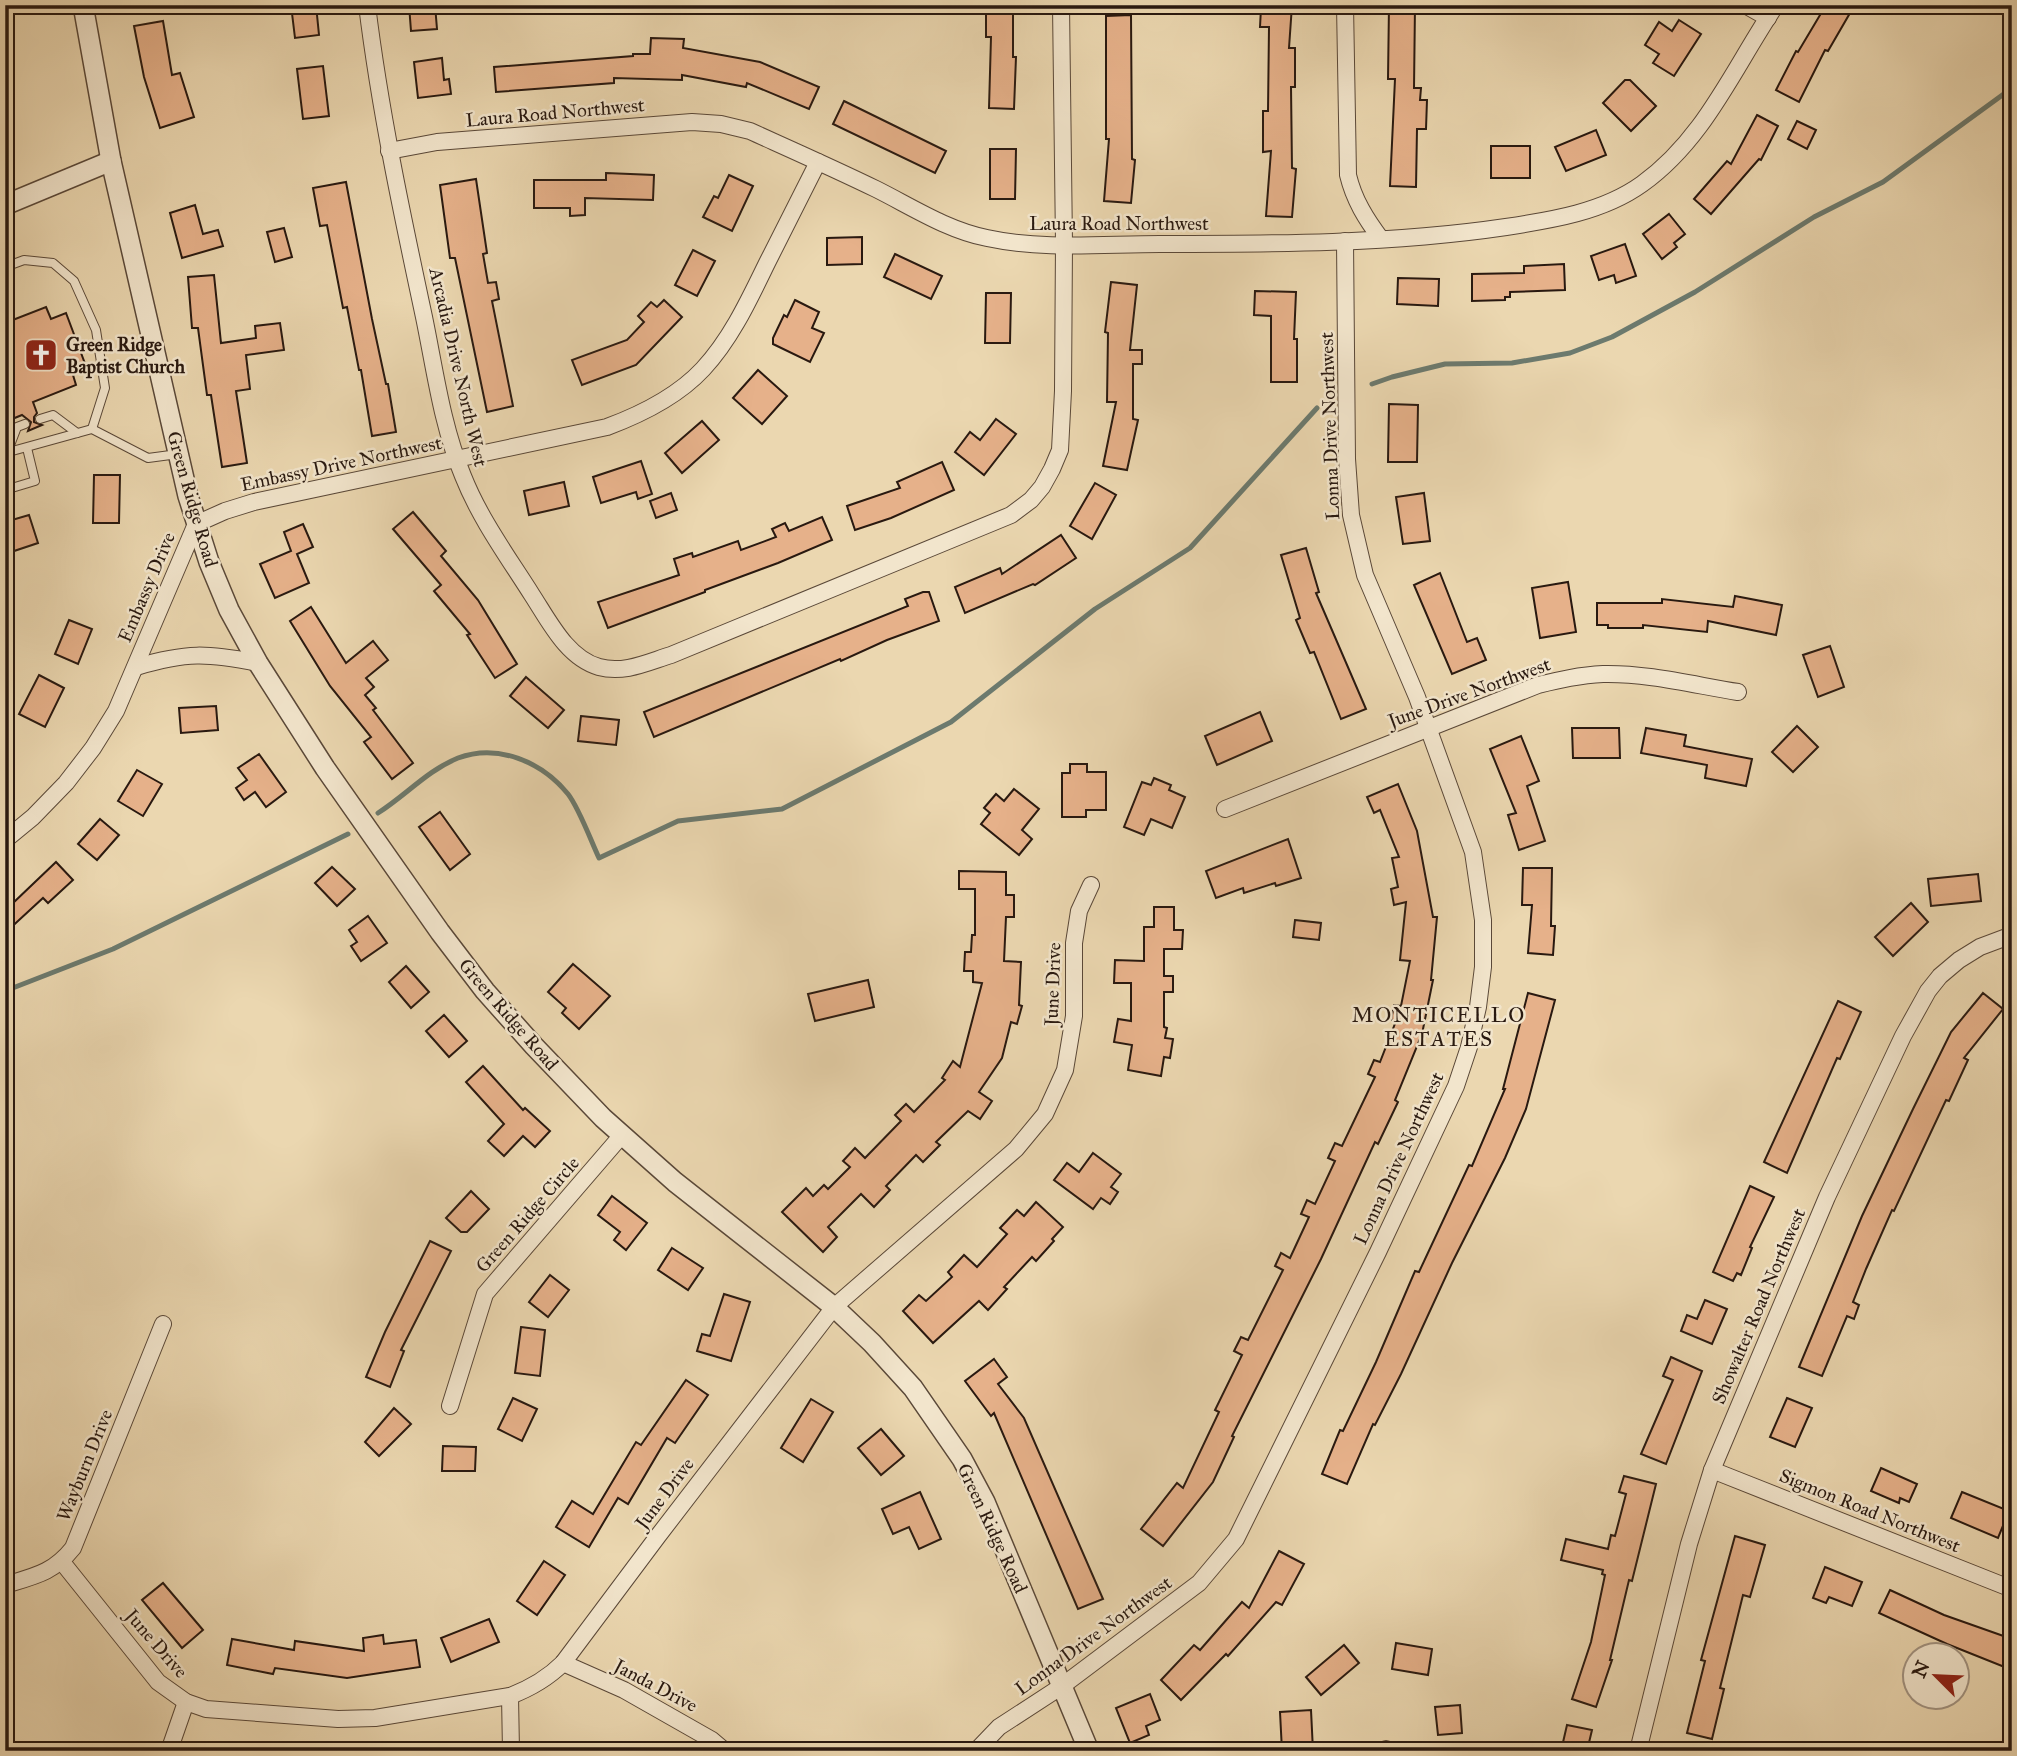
<svg xmlns="http://www.w3.org/2000/svg" width="2017" height="1756" viewBox="0 0 2017 1756" font-family="'IM FELL Great Primer',serif">
<rect width="100%" height="100%" fill="#ebd7b0"/>
<filter id="stains"><feTurbulence type="fractalNoise" baseFrequency=".00286" numOctaves="4"/><feColorMatrix values="0 0 0 0 .2 0 0 0 0 .09 0 0 0 0 .02 0 0 0 .5 -.17"/></filter>
<radialGradient id="worn" r=".72"><stop offset=".6" stop-color="#630" stop-opacity="0"/><stop offset="1" stop-color="#630" stop-opacity=".3"/></radialGradient>
<g fill="none" stroke-linecap="round" stroke-linejoin="round">
<g stroke="#6c7a6e" stroke-width="5">
<polyline points="1372,384 1392,377 1445,364 1512,363 1570,353 1612,337 1695,292 1814,217 1883,182 2012,88"/>
<path d="M378 813C405 796 428 770 458 758 498 743 542 762 568 794 579 808 591 841 599 858L678 821 782 809 951 722 1095 609 1190 548 1317 408"/>
<polyline points="5,991 113,949 348,834"/>
</g>
</g>
<g fill="#e6b18a" stroke="#291910" stroke-width="2">
<polygon points="291,5 316,5 319,35 295,38"/>
<polygon points="409,5 435,5 437,29 411,31"/>
<polygon points="986,5 1013,5 1013,57 1016,57 1014,109 989,108 991,37 986,37"/>
<polygon points="1266,5 1292,5 1289,48 1295,48 1295,87 1291,87 1292,168 1296,169 1292,217 1266,216 1271,151 1263,152 1263,111 1268,111 1269,27 1260,27 1261,8 1266,8"/>
<polygon points="1389,5 1415,5 1414,88 1421,88 1420,100 1427,100 1426,129 1417,129 1416,187 1390,186 1395,79 1388,79"/>
<polygon points="1826,5 1836,5 1850,13 1828,51 1825,50 1799,102 1776,90 1796,51 1798,52"/>
<polygon points="1131,15 1132,159 1135,160 1131,203 1104,201 1109,139 1106,139 1106,16"/>
<polygon points="1679,20 1701,34 1674,76 1653,63 1659,54 1645,45 1659,22 1672,31"/>
<polygon points="163,21 172,75 180,73 194,117 160,128 144,77 134,26"/>
<polygon points="651,38 684,39 683,48 760,62 819,87 809,109 747,83 746,87 682,75 682,80 614,78 614,83 496,92 494,67 633,56 633,54 650,54"/>
<polygon points="442,58 444,80 449,79 451,94 418,98 414,62"/>
<polygon points="323,66 329,116 303,119 297,69"/>
<polygon points="1625,80 1630,80 1656,106 1631,131 1603,103"/>
<polygon points="844,101 946,151 935,173 833,124"/>
<polygon points="1757,115 1778,126 1761,160 1759,159 1711,214 1694,199 1727,161 1731,164"/>
<polygon points="1797,121 1816,130 1807,149 1788,139"/>
<polygon points="1596,130 1606,155 1566,171 1555,147"/>
<rect x="1491" y="146" width="39" height="32"/>
<polygon points="990,149 1016,149 1015,199 990,199"/>
<polygon points="606,173 654,175 653,200 585,198 585,215 570,216 570,208 534,208 534,180 606,180"/>
<polygon points="729,175 753,186 732,231 703,217 714,196 718,198"/>
<polygon points="476,179 487,253 483,254 488,283 496,282 499,299 492,301 513,406 487,412 455,258 450,258 440,185"/>
<polygon points="346,182 372,319 386,384 388,384 396,432 372,436 361,370 359,370 347,307 343,308 327,225 320,226 313,188"/>
<polygon points="195,205 203,234 218,230 223,246 182,258 170,213"/>
<polygon points="1669,214 1685,234 1674,243 1677,247 1662,259 1643,234"/>
<polygon points="284,228 292,257 275,262 267,232"/>
<polygon points="862,237 862,264 827,265 827,238"/>
<polygon points="1625,244 1636,276 1616,283 1614,275 1599,280 1591,256"/>
<polygon points="693,250 715,261 697,296 675,285"/>
<polygon points="895,254 942,276 931,299 884,277"/>
<polygon points="1564,264 1565,290 1510,292 1510,297 1505,297 1505,300 1472,301 1472,274 1524,273 1524,266"/>
<polygon points="214,275 221,343 256,338 255,326 280,323 284,350 246,355 250,389 236,391 247,463 222,467 211,395 207,395 198,328 192,328 188,277"/>
<polygon points="1398,278 1439,279 1438,306 1397,304"/>
<polygon points="1111,282 1137,285 1130,350 1142,350 1142,364 1133,364 1133,419 1138,420 1127,470 1103,466 1116,402 1107,402 1108,333 1105,332"/>
<polygon points="1255,291 1296,292 1294,339 1297,339 1297,382 1271,382 1271,316 1254,315"/>
<polygon points="986,293 1011,293 1010,343 985,343"/>
<polygon points="664,300 682,317 636,365 582,385 572,360 627,340 644,322 638,316 651,302 657,307"/>
<polygon points="795,300 819,312 812,328 824,333 810,362 773,344 773,338 784,315 787,317"/>
<polygon points="46,307 51,319 66,313 87,369 73,375 76,385 33,402 37,413 34,417 34,422 42,425 28,431 31,422 22,415 5,422 5,323"/>
<polygon points="758,370 787,396 762,424 733,398"/>
<polygon points="1389,404 1418,405 1417,462 1388,462"/>
<polygon points="996,419 1016,434 984,475 955,452 970,432 980,440"/>
<polygon points="702,421 719,440 682,473 665,453"/>
<polygon points="641,461 652,494 638,499 636,492 601,503 593,477"/>
<polygon points="942,462 954,490 891,518 855,530 847,506 900,488 897,482"/>
<polygon points="94,475 120,475 119,523 93,523"/>
<polygon points="564,482 569,506 529,515 524,491"/>
<polygon points="1095,483 1116,495 1092,539 1070,526"/>
<polygon points="671,493 677,510 656,518 650,501"/>
<polygon points="1424,493 1430,541 1403,544 1396,497"/>
<polygon points="413,512 446,551 441,556 478,600 517,664 495,678 467,635 470,634 434,591 441,585 393,529"/>
<polygon points="29,515 38,543 5,554 5,522"/>
<polygon points="822,517 832,540 778,563 705,590 705,592 608,628 598,602 679,575 674,559 692,553 693,557 738,541 741,550 776,537 772,529 785,523 789,531"/>
<polygon points="303,524 313,547 297,554 309,583 275,598 260,564 291,551 284,532"/>
<polygon points="1061,535 1076,558 1035,585 1033,584 965,613 955,587 1000,568 1002,574"/>
<polygon points="1306,548 1319,592 1316,593 1366,709 1341,719 1314,652 1310,653 1296,620 1300,618 1281,555"/>
<polygon points="1440,573 1467,642 1477,638 1486,660 1452,674 1414,585"/>
<polygon points="1568,582 1576,632 1540,638 1532,588"/>
<polygon points="923,592 929,592 939,621 887,640 841,661 840,659 654,737 644,712 908,606 905,599"/>
<polygon points="1735,596 1782,605 1776,635 1708,621 1707,632 1643,625 1643,628 1608,628 1608,625 1597,625 1597,603 1662,603 1662,599 1733,607"/>
<polygon points="311,607 346,663 373,641 388,660 366,678 374,687 365,695 376,708 373,710 413,763 392,779 364,742 371,737 330,686 290,621"/>
<polygon points="69,620 92,629 78,664 55,654"/>
<polygon points="1830,646 1844,687 1818,697 1803,655"/>
<polygon points="39,675 64,688 45,727 19,714"/>
<polygon points="526,677 564,710 548,728 510,696"/>
<polygon points="216,706 218,730 181,733 179,708"/>
<polygon points="1260,712 1272,741 1217,765 1205,736"/>
<polygon points="581,716 619,720 616,745 578,741"/>
<polygon points="1797,726 1818,747 1793,772 1772,752"/>
<polygon points="1572,728 1619,728 1620,758 1573,758"/>
<polygon points="1646,728 1686,735 1684,746 1752,759 1746,786 1705,778 1707,765 1641,753"/>
<polygon points="1521,736 1539,781 1527,786 1545,841 1519,850 1508,815 1516,813 1490,749"/>
<polygon points="259,754 286,792 266,807 255,792 244,800 236,788 247,780 238,768"/>
<polygon points="1070,764 1087,764 1087,772 1106,772 1106,810 1086,810 1086,817 1062,817 1062,773 1070,773"/>
<polygon points="137,770 162,784 143,816 118,801"/>
<polygon points="1154,778 1171,785 1169,790 1185,797 1172,828 1151,819 1144,835 1124,827 1142,782 1151,785"/>
<polygon points="1398,784 1417,831 1433,917 1437,917 1431,980 1433,980 1422,1034 1395,1100 1398,1102 1378,1144 1375,1142 1321,1259 1232,1436 1234,1437 1213,1482 1163,1546 1141,1529 1177,1483 1183,1488 1219,1412 1215,1410 1242,1355 1234,1351 1241,1337 1248,1340 1283,1270 1275,1266 1281,1253 1290,1258 1309,1217 1301,1214 1307,1200 1315,1204 1335,1161 1328,1158 1335,1143 1342,1146 1375,1077 1368,1074 1374,1060 1380,1062 1396,1021 1391,1020 1394,1005 1401,1006 1410,961 1400,960 1406,902 1394,905 1391,889 1398,887 1392,858 1399,857 1380,810 1374,813 1367,797"/>
<polygon points="1014,789 1039,809 1022,830 1032,839 1019,855 981,824 990,813 984,808 996,794 1004,801"/>
<polygon points="440,812 470,854 450,870 419,827"/>
<polygon points="100,819 119,835 97,860 78,844"/>
<polygon points="1288,839 1301,878 1276,886 1275,883 1244,893 1243,888 1216,898 1206,871"/>
<polygon points="56,862 73,880 48,903 43,898 5,933 5,895 13,903"/>
<polygon points="332,867 355,889 337,906 315,883"/>
<polygon points="1523,868 1552,868 1551,926 1555,926 1553,955 1528,953 1532,905 1522,905"/>
<polygon points="959,871 1006,872 1006,895 1014,895 1014,917 1006,917 1004,961 1021,962 1019,1005 1022,1006 1017,1024 1011,1022 1002,1058 979,1092 992,1101 980,1119 968,1111 936,1142 940,1145 923,1162 916,1155 886,1186 890,1190 874,1207 861,1194 828,1227 837,1237 823,1252 782,1212 806,1188 813,1196 824,1185 828,1189 850,1167 843,1161 855,1148 865,1158 901,1121 895,1115 906,1104 914,1112 945,1080 942,1078 953,1061 960,1067 982,983 973,982 973,971 964,971 965,952 971,952 972,935 975,935 975,889 959,889"/>
<polygon points="1978,874 1981,901 1931,906 1928,879"/>
<polygon points="1911,903 1928,922 1893,956 1875,937"/>
<polygon points="1154,907 1174,907 1174,930 1183,930 1182,949 1164,949 1164,976 1173,976 1173,992 1164,992 1164,1027 1167,1028 1165,1038 1173,1039 1170,1058 1164,1057 1161,1076 1128,1070 1132,1045 1114,1042 1118,1019 1131,1021 1131,983 1114,983 1115,960 1144,961 1144,927 1154,927"/>
<polygon points="368,916 387,943 361,961 351,946 357,942 349,930"/>
<polygon points="1295,920 1321,923 1319,940 1293,937"/>
<polygon points="573,964 610,996 579,1029 562,1013 566,1008 548,992"/>
<polygon points="406,966 429,992 411,1008 389,982"/>
<polygon points="868,980 874,1007 815,1021 808,994"/>
<polygon points="1528,993 1555,1000 1526,1109 1505,1158 1452,1263 1401,1374 1375,1425 1373,1424 1347,1484 1322,1474 1340,1430 1343,1431 1376,1362 1415,1271 1419,1272 1469,1165 1472,1166 1505,1089 1503,1089"/>
<polygon points="1983,993 2003,1009 1964,1058 1968,1060 1949,1101 1946,1100 1894,1211 1892,1210 1866,1269 1853,1302 1859,1305 1854,1319 1847,1316 1822,1376 1799,1367 1862,1216 1913,1109 1951,1032"/>
<polygon points="1838,1001 1861,1012 1840,1059 1837,1058 1787,1173 1764,1162"/>
<polygon points="444,1015 467,1041 449,1057 426,1031"/>
<polygon points="483,1066 523,1110 525,1108 550,1131 535,1147 523,1136 504,1156 488,1141 504,1124 466,1082"/>
<polygon points="1093,1153 1121,1174 1111,1187 1118,1192 1110,1204 1101,1198 1093,1209 1054,1180 1067,1163 1079,1172"/>
<polygon points="1750,1186 1774,1197 1750,1247 1752,1248 1741,1275 1737,1273 1733,1281 1713,1272"/>
<polygon points="471,1191 489,1209 467,1232 461,1232 446,1218"/>
<polygon points="612,1196 647,1223 626,1250 614,1240 620,1232 598,1215"/>
<polygon points="1036,1202 1063,1227 1052,1239 1054,1241 1036,1261 1032,1257 1004,1287 1007,1289 988,1310 979,1301 933,1343 903,1311 919,1295 926,1301 952,1277 948,1272 964,1255 977,1267 1007,1234 1000,1228 1017,1210 1024,1216"/>
<polygon points="430,1241 451,1251 401,1350 404,1351 390,1387 366,1377 385,1332"/>
<polygon points="672,1248 703,1268 688,1290 658,1270"/>
<polygon points="550,1275 569,1290 548,1317 529,1302"/>
<polygon points="724,1294 750,1302 731,1361 697,1351 702,1334 710,1336"/>
<polygon points="1705,1300 1727,1309 1712,1344 1681,1331 1687,1315 1697,1319"/>
<polygon points="521,1327 545,1330 540,1376 515,1373"/>
<polygon points="1671,1357 1702,1371 1666,1464 1641,1454 1673,1380 1663,1376"/>
<polygon points="994,1359 1007,1377 998,1384 1024,1418 1103,1599 1078,1609 994,1413 991,1416 965,1381"/>
<polygon points="686,1380 708,1395 675,1443 667,1438 628,1504 618,1498 589,1547 556,1527 572,1501 593,1514 636,1442 641,1445"/>
<polygon points="513,1398 537,1409 522,1441 498,1429"/>
<polygon points="1787,1398 1812,1408 1795,1447 1770,1437"/>
<polygon points="811,1399 833,1412 803,1462 781,1448"/>
<polygon points="394,1408 411,1424 379,1456 365,1442"/>
<polygon points="881,1429 904,1456 881,1475 858,1448"/>
<polygon points="443,1446 476,1447 475,1471 442,1471"/>
<polygon points="1881,1468 1917,1484 1909,1502 1900,1498 1899,1503 1871,1491"/>
<polygon points="1624,1476 1656,1484 1632,1581 1629,1580 1610,1660 1612,1660 1596,1707 1572,1699 1591,1642 1605,1575 1602,1574 1603,1570 1561,1560 1566,1539 1608,1549 1611,1535 1615,1536 1626,1494 1619,1492"/>
<polygon points="920,1492 941,1539 919,1549 909,1527 893,1534 882,1509"/>
<polygon points="1962,1492 2009,1511 1998,1538 1951,1518"/>
<polygon points="1735,1536 1765,1545 1750,1597 1743,1595 1720,1688 1724,1689 1712,1739 1687,1733 1705,1661 1701,1660"/>
<polygon points="1279,1551 1304,1564 1282,1605 1276,1602 1228,1656 1226,1654 1181,1700 1161,1680 1194,1645 1200,1650 1242,1602 1249,1608"/>
<polygon points="544,1561 565,1575 537,1615 517,1601"/>
<polygon points="1825,1567 1862,1582 1852,1606 1829,1597 1826,1603 1813,1598"/>
<polygon points="163,1583 203,1630 182,1648 142,1600"/>
<polygon points="1890,1590 1944,1615 2012,1639 2012,1670 1947,1644 1879,1613"/>
<polygon points="489,1619 499,1642 451,1662 441,1638"/>
<polygon points="383,1635 384,1644 416,1640 420,1667 347,1678 275,1668 273,1674 227,1665 232,1639 294,1650 295,1641 364,1651 363,1638"/>
<polygon points="1396,1643 1432,1649 1428,1675 1392,1669"/>
<polygon points="1344,1645 1359,1663 1321,1695 1306,1677"/>
<polygon points="1150,1694 1160,1720 1146,1726 1149,1735 1130,1743 1116,1708"/>
<polygon points="1460,1705 1462,1733 1438,1735 1435,1707"/>
<polygon points="1311,1710 1313,1751 1282,1751 1280,1712"/>
<polygon points="1567,1725 1592,1730 1587,1751 1561,1751"/>
</g>
<g fill="none" stroke-linecap="round" stroke-linejoin="round">
<defs>
<g id="service">
<polyline points="5,267 24,260 53,263 74,281 96,330 105,388 92,429"/>
<polyline points="40,419 53,415 77,433"/>
<polyline points="5,453 92,429 148,458 178,454"/>
<polyline points="7,453 17,427 25,424"/>
<polyline points="5,490 35,481 27,448"/>
</g>
<g id="minor">
<path d="M367 5C380 111 402 214 424 317 435 370 442 426 463 476 480 519 508 557 532 595 549 621 567 658 599 667 624 674 648 662 671 655L1011 515 1031 500 1042 487 1052 469 1060 450 1063 391 1064 244 1061 5"/>
<path d="M1345 5 1348 175C1354 200 1366 219 1381 239"/>
<polyline points="1745,5 1768,18"/>
<path d="M389 151 437 142 692 122 721 124 750 131C792 150 835 169 876 189 912 207 947 230 987 238 1042 250 1103 244 1160 244 1275 244 1391 244 1506 227 1552 220 1603 212 1642 184 1705 139 1734 67 1776 5"/>
<path d="M136 667C187 652 207 653 258 663"/>
<path d="M1225 809 1538 685C1559 680 1580 675 1603 674 1647 673 1694 685 1738 692"/>
<path d="M5 840 33 817 66 783 93 748 116 711 196 524 225 511 254 502 607 427C642 414 677 397 703 369 731 339 749 300 767 263 784 229 801 196 818 162"/>
<polyline points="450,1406 485,1294 622,1135"/>
<polyline points="1712,1470 2012,1589"/>
<path d="M62 1562 158 1682 186 1702 206 1709 338 1719 375 1718 510 1696C531 1688 547 1679 563 1663L658 1536 834 1307 1016 1149 1045 1114 1065 1070 1074 1016V943L1079 911 1091 885"/>
<path d="M5 1585C35 1576 53 1573 73 1548L163 1324"/>
<polyline points="563,1663 624,1690 712,1740 725,1751"/>
<polyline points="510,1696 511,1751"/>
<polyline points="1386,1749 1386,1751"/>
<polyline points="169,1751 186,1702"/>
<polyline points="976,1751 999,1727 1062,1686 1199,1583 1236,1539 1378,1252 1456,1086 1469,1047 1478,1007 1483,967 1483,920 1473,852 1417,697 1365,575 1351,515 1347,459 1345,241"/>
<polyline points="1638,1751 1689,1544 1712,1470 1827,1197 1903,1036 1928,991 1940,976 1959,960 1980,947 2012,935"/>
</g>
<g id="tertiary">
<polyline points="83,5 111,161 188,496 209,562 229,610 258,663 325,768 440,932 485,991 534,1046 603,1118 675,1182 834,1307 872,1343 913,1388 962,1459 985,1502 1089,1751"/>
<polyline points="5,205 111,161"/>
</g>
</defs>
<use href="#service" stroke="#5a4838" stroke-width="10"/>
<use href="#minor" stroke="#5a4838" stroke-width="18"/>
<use href="#tertiary" stroke="#5a4838" stroke-width="22"/>
<use href="#service" stroke="#f2e5cc" stroke-width="8"/>
<use href="#minor" stroke="#f2e5cc" stroke-width="16"/>
<use href="#tertiary" stroke="#f2e5cc" stroke-width="19"/>
</g>
<defs>
<symbol id="church-square" viewBox="-11 -11 22 22"><rect x="-9" y="-9" width="18" height="18" rx="4" fill="#8f2418" stroke="#f2e5cc"/><path d="M-1.2-6h2.4v3.5h3.3v2.4h-3.3V6h-2.4V-.1h-3.3v-2.4h3.3Z" fill="#fff"/></symbol>
</defs>
<g fill-rule="evenodd">
<use href="#church-square" x="22" y="336" width="38" height="38"/>
</g>
<g text-anchor="middle" stroke-width="5" stroke-linejoin="round" paint-order="stroke">
<g font-size="19" fill="#291910" stroke="#f2e5cc">
<text transform="translate(555 112) rotate(-5)" y="7">Laura Road Northwest</text>
<text x="1119" y="230">Laura Road Northwest</text>
<text transform="translate(459 367) rotate(77)" y="7">Arcadia Drive North West</text>
<text transform="translate(1329 426) rotate(-92)" y="7">Lonna Drive Northwest</text>
<text transform="translate(341 463) rotate(-12)" y="7">Embassy Drive Northwest</text>
<text transform="translate(193 499) rotate(74)" y="7">Green Ridge Road</text>
<text transform="translate(146 587) rotate(-67)" y="7">Embassy Drive</text>
<text transform="translate(1469 692) rotate(-20)" y="7">June Drive Northwest</text>
<text transform="translate(1052 984) rotate(-88)" y="7">June Drive</text>
<text transform="translate(509 1014) rotate(49)" y="7">Green Ridge Road</text>
<text transform="translate(1398 1158) rotate(-65)" y="7">Lonna Drive Northwest</text>
<text transform="translate(527 1214) rotate(-49)" y="7">Green Ridge Circle</text>
<text transform="translate(1758 1306) rotate(-67)" y="7">Showalter Road Northwest</text>
<text transform="translate(84 1465) rotate(-68)" y="7">Wayburn Drive</text>
<text transform="translate(664 1493) rotate(-53)" y="7">June Drive</text>
<text transform="translate(1870 1510) rotate(22)" y="7">Sigmon Road Northwest</text>
<text transform="translate(993 1528) rotate(65)" y="7">Green Ridge Road</text>
<text transform="translate(1093 1635) rotate(-36)" y="7">Lonna Drive Northwest</text>
<text transform="translate(157 1643) rotate(49)" y="7">June Drive</text>
<text transform="translate(656 1685) rotate(28)" y="7">Janda Drive</text>
</g>
<g font-size="19" font-weight="bold" fill="#291910" stroke="#f2e5cc" text-anchor="start">
<text x="66" y="351">Green Ridge<tspan x="66" dy="22">Baptist Church</tspan></text>
</g>
<g font-size="21" letter-spacing="2" fill="#291910" stroke="#f2e5cc">
<text x="1439" y="1022">MONTICELLO<tspan x="1439" dy="24">ESTATES</tspan></text>
</g>
</g>
<rect width="2017" height="1756" fill="none" stroke="#ebd7b0" stroke-width="28"/>
<rect x="7" y="7" width="2003" height="1742" fill="none" stroke="#291910" stroke-width="3.5"/>
<rect x="14" y="14" width="1989" height="1728" fill="none" stroke="#291910" stroke-width="2"/>
<g transform="translate(1936 1676) rotate(294)"><circle r="33" fill="#f2e5cc" stroke="#a29381" stroke-width="2"/>
<path d="M0-5L12 26L0 18L-12 26Z" fill="#8f2418"/>
<text y="-10" font-size="19" font-weight="bold" text-anchor="middle" fill="#291910">N</text>
</g>
<rect width="100%" height="100%" filter="url(#stains)"/>
<rect width="100%" height="100%" fill="url(#worn)"/>
</svg>
